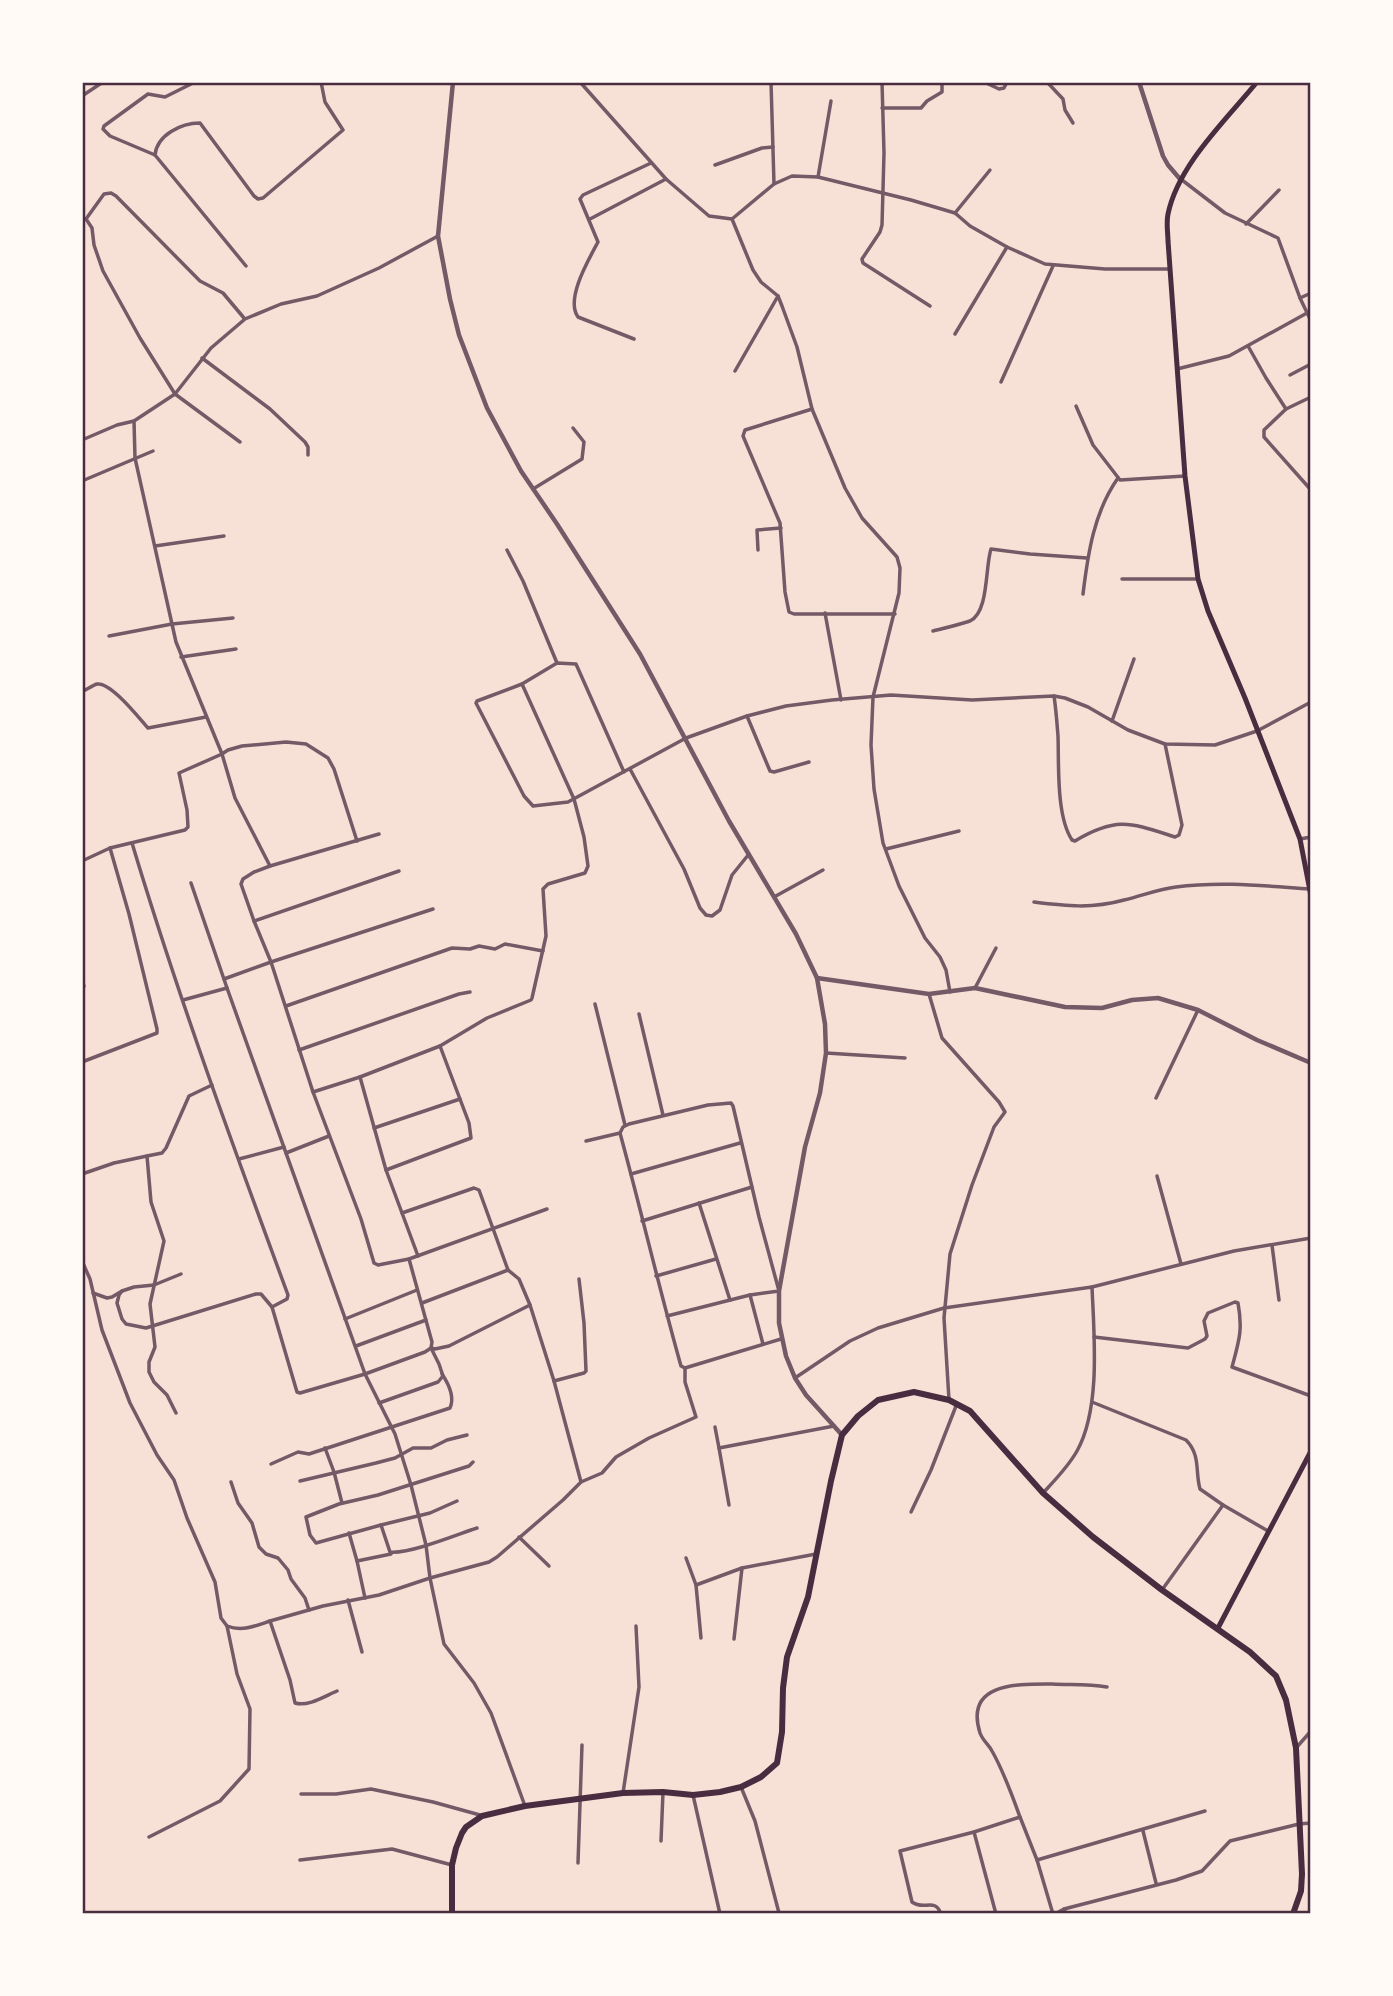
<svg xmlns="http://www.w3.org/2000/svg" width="1393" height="1996" viewBox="0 0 1393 1996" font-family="Raleway,sans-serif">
<rect width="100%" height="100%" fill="#f7e1d7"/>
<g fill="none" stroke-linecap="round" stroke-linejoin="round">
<g stroke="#755966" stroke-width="3.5">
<polyline points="195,82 165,97 148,94 104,126 103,129 110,136 155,155 246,266"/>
<polyline points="284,82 285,82"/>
<polyline points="580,82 666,179 709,216 732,219 774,184 792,176 818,177 911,200 955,213 970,226 1007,247 1045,264 1105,269 1169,269"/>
<polyline points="771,82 774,184"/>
<polyline points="882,82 884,153 882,225 880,232 862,259 863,263 930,306"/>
<polyline points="984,82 999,89 1004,88 1007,82"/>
<polyline points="1047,82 1063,99 1065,110 1073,123"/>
<polyline points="82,96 103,82"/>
<polyline points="882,108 921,108 927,101 942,92 942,82"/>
<path d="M155 155C157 135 181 123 200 123L254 196 258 199 263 198 343 130 325 102 321 82"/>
<polyline points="715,165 762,148 773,147"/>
<polyline points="818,177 831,101"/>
<polyline points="1182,180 1225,213 1278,238 1300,298 1311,321"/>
<polyline points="955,213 990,170"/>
<polyline points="82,219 86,219 92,228 94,245 103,271 140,338 175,394 240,442"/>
<polyline points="86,219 104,194 111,193 116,196 200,281 223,293 244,318"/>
<polyline points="590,219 666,179"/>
<polyline points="732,219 753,270 761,282 778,296 782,306 797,347 812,409 845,488 862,518 897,557 900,568 899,593 873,697 871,745 874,789 883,843 899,886 925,938 940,957 946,970 950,992"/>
<polyline points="1246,224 1279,190"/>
<polyline points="1300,298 1311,293"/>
<polyline points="955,334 1007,247"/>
<path d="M634 339 578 317C565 299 589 259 598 242L580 199 583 195 651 163"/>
<polyline points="1248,346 1266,378 1286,409"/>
<polyline points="202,358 270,409 305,442 308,447 308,455"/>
<polyline points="1177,369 1229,356 1307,313"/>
<polyline points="735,371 778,296"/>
<polyline points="1290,375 1311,364"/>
<polyline points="1001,382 1053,266"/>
<polyline points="1311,397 1286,409 1264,430 1264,437 1311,490"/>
<polyline points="1076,406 1093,445 1120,480 1185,476"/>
<polyline points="812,409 745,430 743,436 780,523 785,592 789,612 794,614 895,614"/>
<polyline points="82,440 117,425 134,421"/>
<polyline points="82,481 153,451"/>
<polyline points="533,489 582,459 584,442 573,428"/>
<polyline points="155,546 224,536"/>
<polyline points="507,550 523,581 557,663"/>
<polyline points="758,550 757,530 781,528"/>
<polyline points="1122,579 1197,579"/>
<path d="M1083 594C1088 553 1094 512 1118 478"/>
<polyline points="825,613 841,700"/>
<path d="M933 631C945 628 958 625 970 621 989 612 985 567 991 549L1030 554 1087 558"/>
<polyline points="109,636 172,624 233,618"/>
<polyline points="181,657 236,649"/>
<path d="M82 692C86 690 93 685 97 684 111 682 139 718 148 728L206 717"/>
<path d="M1054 696C1056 709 1057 723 1058 736 1059 764 1056 816 1072 840L1075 841C1117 816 1131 823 1175 837L1179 835 1182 825 1165 744"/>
<polyline points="747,716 770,771 774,772 809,762"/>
<polyline points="1112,721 1134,659"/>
<polyline points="630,769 684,869 700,908 706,915 712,916 720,910 732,875 749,854"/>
<polyline points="624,772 576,664 557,663 522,684 477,701 476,703 524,796 533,806 568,802 686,738 747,716 786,706 832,700 891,695 972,700 1054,696 1065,698 1088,707 1128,730 1165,744 1215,745 1257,731 1311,702"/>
<polyline points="379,834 270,866 254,872 243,879 241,884 254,921 271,962 313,1092 361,1219 374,1263 378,1265 409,1259 547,1209"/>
<polyline points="1300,839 1311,837"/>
<polyline points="886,849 959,831"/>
<polyline points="82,861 110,848 185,830 188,827 187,810 179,773 222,754 228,750 242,746 286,742 306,744 328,758 334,769 357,841"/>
<polyline points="270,866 235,798 222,754 176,642 135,458 134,421 175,394 211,348 245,319 281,304 317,296 379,268 438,236"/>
<polyline points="191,883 227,988 365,1374 395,1434 411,1485 426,1545 430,1578 444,1644 474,1683 491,1713 525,1806"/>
<polyline points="774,897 823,870"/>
<path d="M1034 902C1066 906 1092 909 1124 900 1142 896 1158 889 1176 887 1221 881 1265 886 1310 889"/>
<polyline points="254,921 399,871"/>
<polyline points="224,979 271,962 433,909"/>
<polyline points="82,980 84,986"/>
<polyline points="975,988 996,948"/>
<polyline points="929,994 942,1038 999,1102 1005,1112 994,1127 972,1185 950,1254 944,1318 949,1400"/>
<polyline points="183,1000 227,988"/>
<polyline points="595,1004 625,1125"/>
<polyline points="286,1006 452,948 470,949 479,946 495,949 505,944 543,951"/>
<polyline points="639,1014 663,1115"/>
<polyline points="299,1050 459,994 470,992"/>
<polyline points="826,1053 905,1058"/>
<polyline points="82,1062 157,1033 157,1029 129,914 110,848"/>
<polyline points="360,1077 386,1170 402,1213 474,1188 479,1190 508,1270 519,1279 530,1305"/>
<polyline points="313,1092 360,1077 440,1046 487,1018 531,1000 532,998 546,936 543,889 548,884 585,873 588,866 584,837 574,799 522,684"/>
<polyline points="1156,1098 1198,1010"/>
<polyline points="374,1128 460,1099"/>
<polyline points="586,1141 620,1133"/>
<polyline points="286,1153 329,1136"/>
<polyline points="239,1159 284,1147"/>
<polyline points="386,1170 471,1138 469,1123 440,1046"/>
<polyline points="82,1174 114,1163 147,1156"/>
<polyline points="631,1174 740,1143"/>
<polyline points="1157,1176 1181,1264"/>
<polyline points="699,1203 730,1300"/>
<polyline points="402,1213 418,1256"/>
<polyline points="642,1221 752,1187"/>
<polyline points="1272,1245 1279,1300"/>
<polyline points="82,1261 90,1279 102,1330 130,1403 157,1455 174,1480 187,1518 215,1582 221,1618 227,1626 237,1674 250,1709 249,1769 220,1801 149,1837"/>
<polyline points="656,1276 716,1259"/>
<polyline points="1092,1287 1234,1251 1311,1238"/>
<path d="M122 1291 119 1295 117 1303 122 1319 126 1324 146 1328 256 1294H261L272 1307 287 1299 288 1295C233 1146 178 996 132 843"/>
<polyline points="93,1293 107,1298 112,1297 122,1291 134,1287 154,1285 181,1274"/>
<polyline points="750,1295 763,1344"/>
<polyline points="422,1303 508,1270"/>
<polyline points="272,1307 297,1392 300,1393 365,1374 425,1352 431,1348 435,1349 449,1346 530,1305 554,1381 581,1482 602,1473 616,1457 649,1438 696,1417 685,1382 685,1368"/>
<path d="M667 1316 750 1295 779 1291 759 1217 733 1106 731 1103 708 1105 629 1124 623 1127 620 1133C641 1210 659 1288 681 1366L685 1368 781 1339"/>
<polyline points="345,1319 417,1290"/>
<path d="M1094 1337 1188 1348 1205 1339 1207 1336 1204 1321 1208 1313 1235 1302 1238 1303C1243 1330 1239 1341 1232 1367L1311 1396"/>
<polyline points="356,1346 426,1320"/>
<path d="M795 1378 850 1341 878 1328 944 1308 1092 1287C1094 1335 1101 1408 1077 1451 1068 1467 1055 1480 1043 1493"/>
<polyline points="554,1381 584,1373 586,1371 584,1323 579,1279"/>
<path d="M1092 1402 1186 1440C1201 1455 1195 1472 1200 1489L1223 1505 1268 1531"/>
<polyline points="379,1403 438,1382 443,1376 439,1364 431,1348 432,1342 409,1259"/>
<polyline points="176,1413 167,1395 154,1382 149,1372 149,1362 155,1347 150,1304 164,1241 151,1202 147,1156 162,1153 166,1148 189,1096 212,1085"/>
<polyline points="715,1427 719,1448"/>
<polyline points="325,1448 334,1472 342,1503"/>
<path d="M271 1464 298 1452 309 1454 450 1408C455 1397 448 1383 442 1374"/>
<polyline points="300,1481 376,1463 395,1458 413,1448 431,1448 447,1440 467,1435"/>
<polyline points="231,1482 238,1503 252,1523 259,1547 266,1554 278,1558 288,1570 291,1579 305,1598 309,1610"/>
<path d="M457 1501 430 1513 381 1525 390 1552C410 1554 456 1535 477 1528"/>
<polyline points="729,1505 719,1448 834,1426"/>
<polyline points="911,1512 931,1470 956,1406"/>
<polyline points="381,1525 316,1543 310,1535 306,1517 339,1504 378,1495 469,1466 473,1462"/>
<polyline points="349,1533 357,1561"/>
<polyline points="519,1537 549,1566"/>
<polyline points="686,1558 696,1585 701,1638"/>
<polyline points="696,1585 742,1568"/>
<polyline points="1162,1590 1223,1505"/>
<polyline points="365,1598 357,1561 391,1554"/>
<polyline points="348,1600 362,1652"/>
<path d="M227 1626C242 1632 255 1626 270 1621"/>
<polyline points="734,1639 742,1568 816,1554"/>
<path d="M337 1691C325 1696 308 1707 295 1703L290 1680 270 1621 323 1606 379 1595 430 1578 489 1562 497 1557 563 1500 581 1482"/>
<polyline points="1296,1748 1311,1731"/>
<polyline points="741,1787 755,1821 779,1913"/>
<polyline points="623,1793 639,1687 636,1626"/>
<polyline points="301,1794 336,1794 371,1789 433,1802 480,1815"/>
<polyline points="693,1795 720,1914"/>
<path d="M1020 1817C1012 1795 1004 1772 992 1751 989 1745 983 1741 980 1733 964 1682 1018 1684 1052 1684 1071 1685 1088 1684 1107 1687"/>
<polyline points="1143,1831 1156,1883"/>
<polyline points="974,1832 996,1914"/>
<polyline points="661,1841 663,1792"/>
<polyline points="300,1860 392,1849 452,1865"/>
<polyline points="1037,1860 1205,1811"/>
<polyline points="578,1863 582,1745"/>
<polyline points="296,1913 296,1914"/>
<path d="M941 1914C935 1897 924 1911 912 1902L900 1851 974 1832 1020 1817 1037 1860 1053 1914"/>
<polyline points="1055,1914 1064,1909"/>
<polyline points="1066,1914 1064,1909 1176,1880 1202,1871 1230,1841 1299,1824 1311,1823"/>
</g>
<g stroke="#755966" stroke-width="4.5">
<polyline points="453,82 438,236 450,299 459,335 487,408 521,471 557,524 640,654 729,821 796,934 817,978 825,1024 826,1053 820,1093 805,1147 779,1291 779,1323 786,1356 795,1378 806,1395 842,1435"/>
<polyline points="1139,82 1163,156 1168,165 1180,179"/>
<polyline points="817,978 929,994 975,988 1065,1007 1102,1008 1132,1000 1158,998 1198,1010 1257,1040 1311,1063"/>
</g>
<g stroke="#4a2c40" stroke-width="5">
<path d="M1257 82C1226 120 1178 165 1168 214 1166 223 1168 233 1168 241L1185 476 1198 579 1208 611 1245 698 1300 839 1311 896"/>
<polyline points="1218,1628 1311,1451"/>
</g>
<polyline stroke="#4a2c40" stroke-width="6" points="452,1914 452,1865 456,1848 462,1833 466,1827 482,1816 525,1806 623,1793 663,1792 693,1795 720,1792 741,1787 761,1777 777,1763 782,1732 783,1688 787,1657 808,1597 831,1481 842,1435 858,1416 878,1400 914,1392 949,1400 970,1411 1043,1493 1093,1537 1162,1590 1250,1652 1276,1676 1286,1700 1296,1748 1302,1874 1301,1891 1293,1914"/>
</g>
<rect width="1393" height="1996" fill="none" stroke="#fffaf5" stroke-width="168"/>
<rect x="84" y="84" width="1225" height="1828" fill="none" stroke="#4a2c40" stroke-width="2.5"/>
</svg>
